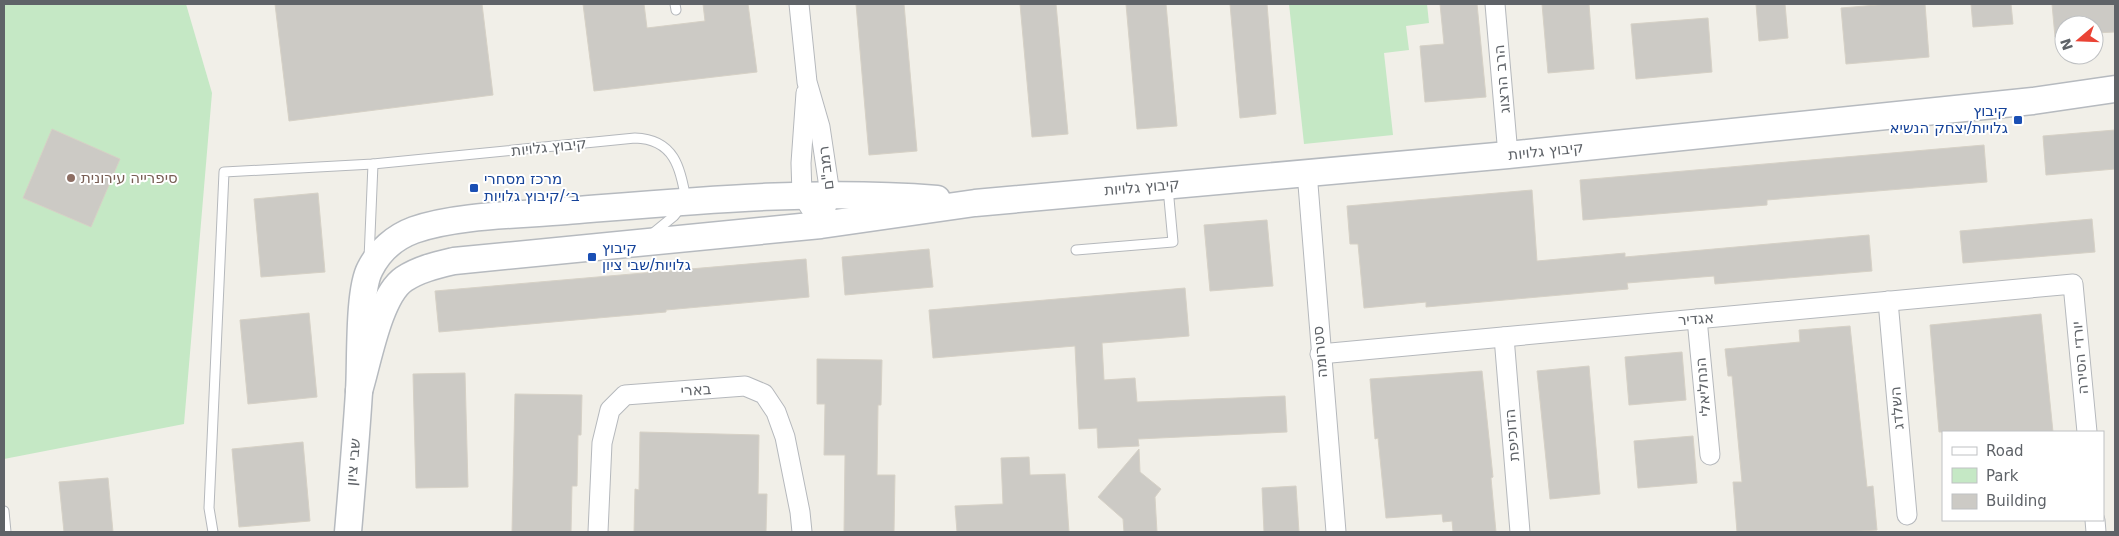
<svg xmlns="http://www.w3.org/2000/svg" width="2119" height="536" viewBox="0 0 2119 536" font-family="'DejaVu Sans',Heebo,sans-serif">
<rect width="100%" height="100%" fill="#f1efe8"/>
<g fill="#c5e8c5">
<polygon points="4,4 186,4 212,93 184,424 4,459"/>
<polygon points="1289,4 1427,4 1429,23 1406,26 1409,50 1384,53 1393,135 1304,144"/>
</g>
<g fill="#cccac5" stroke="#d6d1c6">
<polygon points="275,4 482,4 493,95 289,121"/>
<polygon points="583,4 644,4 647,28 705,21 703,4 748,4 757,72 594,91"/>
<polygon points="856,4 904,4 917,151 869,155"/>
<polygon points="1020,4 1056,4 1068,134 1032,137"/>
<polygon points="1126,4 1166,4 1177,126 1137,129"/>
<polygon points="1230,4 1267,4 1276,114 1240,118"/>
<polygon points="1440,4 1477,4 1486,97 1425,102 1420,46 1444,44"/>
<polygon points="1542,4 1589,4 1594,69 1548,73"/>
<polygon points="1756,4 1785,4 1788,38 1759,41"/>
<polygon points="1889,4 1925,4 1929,57 1846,64 1841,8"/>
<polygon points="1971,4 2011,4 2013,24 1973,27"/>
<polygon points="2052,4 2115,4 2115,32 2094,33 2094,25 2064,25 2064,36 2055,37"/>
<polygon points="1708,18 1712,72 1636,79 1631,24"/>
<polygon points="52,129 120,159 91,227 23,198"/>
<polygon points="2115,130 2115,169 2046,175 2043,136"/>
<polygon points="1984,145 1987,182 1767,200 1767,205 1583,220 1580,180"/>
<polygon points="1532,190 1537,261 1625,253 1625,257 1869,235 1872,271 1715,284 1714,276 1627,283 1628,289 1471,303 1426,307 1426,302 1364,308 1358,244 1350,244 1347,206"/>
<polygon points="318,193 325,272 261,277 254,199"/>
<polygon points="2092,219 2095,252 1963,263 1960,231"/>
<polygon points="1267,220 1273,286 1210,291 1204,225"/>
<polygon points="929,249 933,287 845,295 842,257"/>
<polygon points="806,259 809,297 666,310 666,312 439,332 435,291"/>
<polygon points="1185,288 1189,336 1102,343 1104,380 1135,378 1137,402 1285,396 1287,432 1138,439 1139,446 1098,448 1097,428 1079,429 1075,346 933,358 929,310"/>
<polygon points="309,313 317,397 248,404 240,320"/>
<polygon points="2041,314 2053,432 1939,432 1930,325"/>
<polygon points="1850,326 1867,487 1873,486 1877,530 1845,532 1737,532 1733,482 1742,482 1732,376 1728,376 1725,349 1800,342 1799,330"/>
<polygon points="1682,352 1686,400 1629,405 1625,357"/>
<polygon points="817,359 882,360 881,405 878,405 877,475 895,475 894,532 844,532 845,455 824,455 825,404 817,404"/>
<polygon points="1589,366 1600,494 1550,499 1537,371"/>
<polygon points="1482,371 1493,477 1491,478 1496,532 1453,532 1452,521 1443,522 1442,514 1386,518 1378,438 1375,439 1370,379"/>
<polygon points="465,373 468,487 416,488 413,374"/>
<polygon points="515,394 582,395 581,435 578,435 577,486 572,486 571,532 512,532"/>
<polygon points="640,432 759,435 758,494 767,494 766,532 634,532 635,489 639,490"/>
<polygon points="1693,436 1697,483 1638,488 1634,441"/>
<polygon points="303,442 310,521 239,527 232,449"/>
<polygon points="1139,449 1140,472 1161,489 1155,497 1157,532 1124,532 1123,519 1098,497"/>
<polygon points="1029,457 1030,475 1065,474 1069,532 957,532 955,506 1003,504 1001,458"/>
<polygon points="108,478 113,532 64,532 59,482"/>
<polygon points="1296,486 1299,532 1264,532 1262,488"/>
</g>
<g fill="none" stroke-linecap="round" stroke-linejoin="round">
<defs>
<g id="lane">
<polyline points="675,4 676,10"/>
<polyline points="1076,250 1173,242 1168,188"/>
<polyline points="369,259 373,164"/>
<polyline points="4,511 6,532"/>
<path d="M213 532 209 508 224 172 373 164 635 138C674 139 681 168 686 201L674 216 652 234"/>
</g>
<g id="street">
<polyline points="799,4 807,82 820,127 830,194 821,225"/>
<polyline points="1495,4 1508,155"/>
<polyline points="806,93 801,163 802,195 821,225"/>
<polyline points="1307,172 1336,532"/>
<polyline points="1888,301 1907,515"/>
<polyline points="1697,319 1710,455"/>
<polyline points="1504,337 1520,532"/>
<polyline points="1320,354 2073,284 2087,432"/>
<polyline points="2095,520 2096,532"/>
<polyline points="598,532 602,443 610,410 625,395 745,386 764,394 776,412 785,437 800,512 802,532"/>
</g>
<g id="secondary">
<path d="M359 391C368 362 379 296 404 279 419 269 437 265 454 261L821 225 975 203 1508 155 2033 101 2115 89"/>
<path d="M348 532C352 485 356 439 359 392 361 364 358 291 370 269 379 251 395 237 414 230 456 215 520 215 566 211 689 201 813 189 937 199"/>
</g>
</defs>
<use href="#lane" stroke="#b5b8bc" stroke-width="11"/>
<use href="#street" stroke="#b5b8bc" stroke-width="21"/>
<use href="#secondary" stroke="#b6babf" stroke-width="29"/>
<use href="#lane" stroke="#fff" stroke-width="9"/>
<use href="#street" stroke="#fff" stroke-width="19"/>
<use href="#secondary" stroke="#fff" stroke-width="26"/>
</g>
<g fill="#1a4fb4" stroke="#fff" stroke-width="2">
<rect x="2013" y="115" width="10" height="10" rx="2.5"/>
<rect x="469" y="183" width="10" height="10" rx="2.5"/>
<rect x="587" y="252" width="10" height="10" rx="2.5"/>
</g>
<circle fill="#8d6e63" stroke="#fff" stroke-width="2" cx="71" cy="178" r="5"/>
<g text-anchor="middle" stroke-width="4" stroke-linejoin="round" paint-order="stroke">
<g font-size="15" fill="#5f6368" stroke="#fff">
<text transform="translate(1502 79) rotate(-95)" y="5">הרב הרצוג</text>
<text transform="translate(549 147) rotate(-6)" y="5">קיבוץ גלויות</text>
<text transform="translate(1546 151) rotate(-6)" y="5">קיבוץ גלויות</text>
<text transform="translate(826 168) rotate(-97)" y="5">רמב"ם</text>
<text transform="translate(1142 187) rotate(-5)" y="5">קיבוץ גלויות</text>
<text transform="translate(1696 319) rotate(-5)" y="5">אגדיר</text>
<text transform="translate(1320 352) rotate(-95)" y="5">סטרומה</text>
<text transform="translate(2080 358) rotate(-95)" y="5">יורדי הסירה</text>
<text transform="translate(1703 387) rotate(-95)" y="5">הנחליאלי</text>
<text transform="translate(696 390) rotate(-4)" y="5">בארי</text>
<text transform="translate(1897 408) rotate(-95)" y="5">השלדג</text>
<text transform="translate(1512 435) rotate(-95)" y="5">הדוכיפת</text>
<text transform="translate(353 462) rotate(-85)" y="5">שבי ציון</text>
</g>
<g font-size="15" fill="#164399" stroke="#fff" text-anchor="start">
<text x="2008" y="116" text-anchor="end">קיבוץ<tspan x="2008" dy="17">גלויות/יצחק הנשיא</tspan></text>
<text x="484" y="184">מרכז מסחרי<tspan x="484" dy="17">ב׳/קיבוץ גלויות</tspan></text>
<text x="602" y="253">קיבוץ<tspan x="602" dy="17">גלויות/שבי ציון</tspan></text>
</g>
<g font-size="15" fill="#785e54" stroke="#fff" text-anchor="start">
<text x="81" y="183">סיפרייה עירונית</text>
</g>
</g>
<rect width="2119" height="536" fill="none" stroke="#5f6368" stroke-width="10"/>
<rect x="1942" y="431" width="162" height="90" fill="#ffffff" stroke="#bfc1c3"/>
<rect x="1952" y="447" width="25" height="8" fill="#ffffff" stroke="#bfc1c3"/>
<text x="1986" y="456" font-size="15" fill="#5f6368">Road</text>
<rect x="1952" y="468" width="25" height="15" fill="#c5e8c5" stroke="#bfc1c3"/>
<text x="1986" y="481" font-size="15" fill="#5f6368">Park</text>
<rect x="1952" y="494" width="25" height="15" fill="#cccac5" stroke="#bfc1c3"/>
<text x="1986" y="506" font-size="15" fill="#5f6368">Building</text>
<g transform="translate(2079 40) rotate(251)"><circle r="24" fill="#ffffff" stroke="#bfc1c3"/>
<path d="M0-4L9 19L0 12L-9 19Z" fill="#ea4335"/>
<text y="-8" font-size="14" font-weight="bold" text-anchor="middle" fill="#5f6368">N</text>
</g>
</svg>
